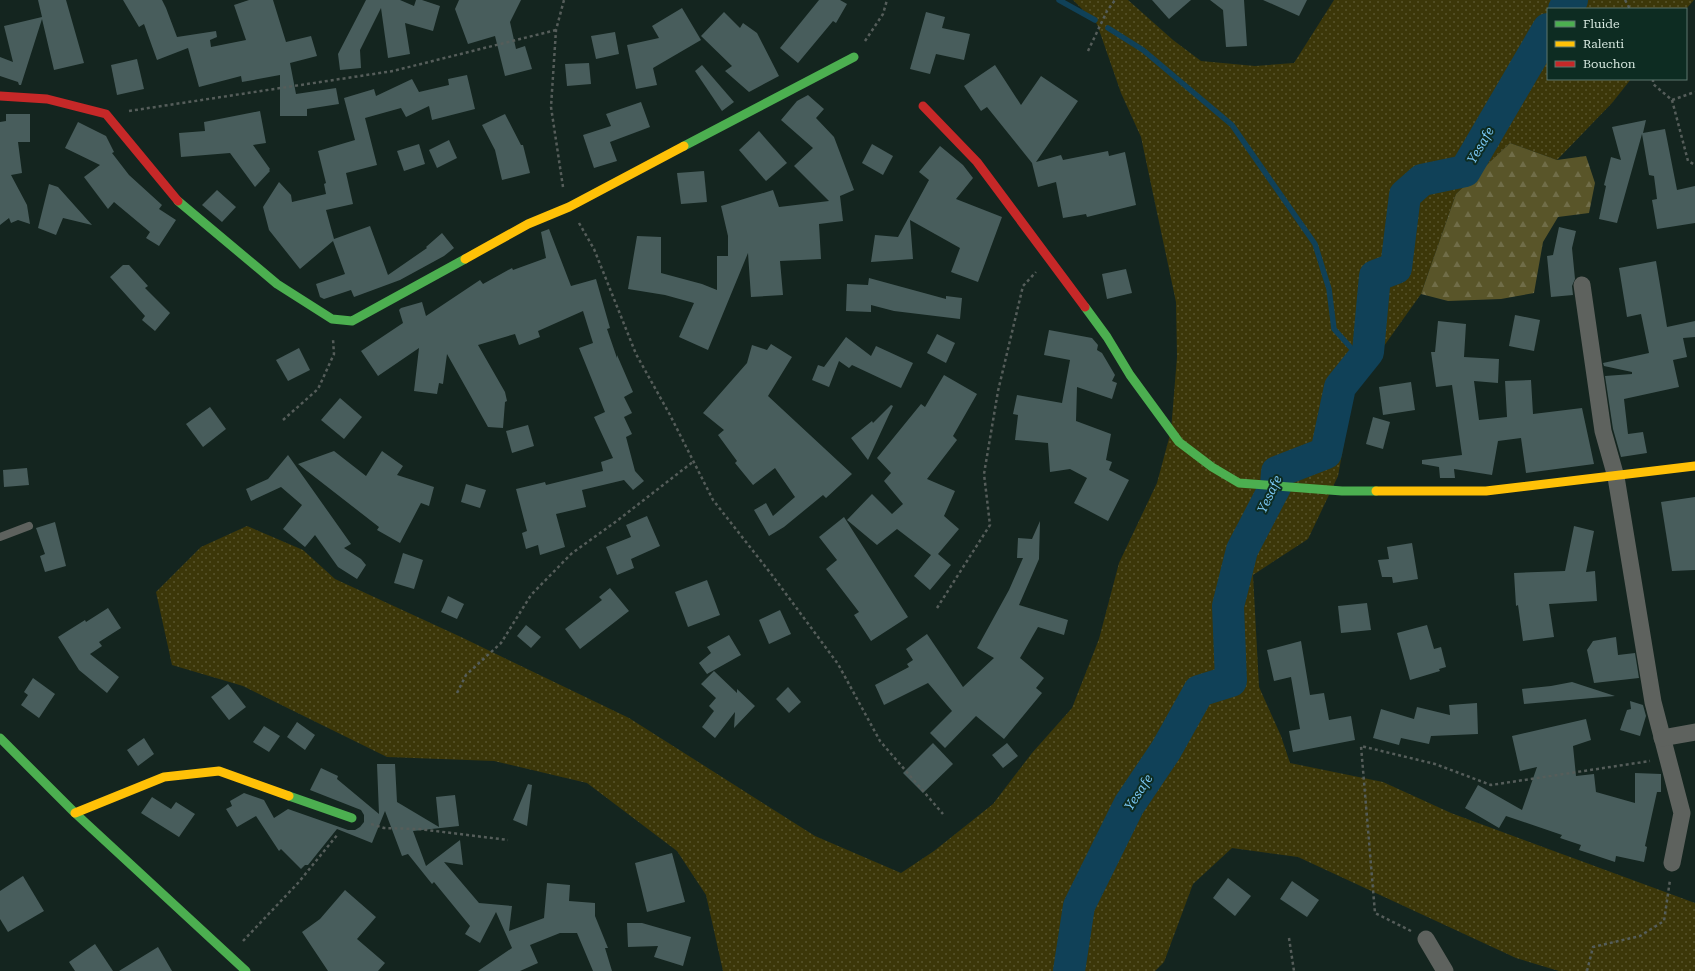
<svg xmlns="http://www.w3.org/2000/svg" width="1695" height="971" viewBox="0 0 1695 971" font-family="'Roboto Serif',serif">
<defs>
<pattern id="grass-dots" width="8" height="8" patternUnits="userSpaceOnUse"><rect width="8" height="8" fill="#3c3709"/><path d="M2 2h.1M6 6h.1" fill="none" stroke="#57542c" stroke-width="1.8" stroke-linecap="round"/></pattern>
<pattern id="forest-firs" width="22" height="20" patternUnits="userSpaceOnUse"><rect width="22" height="20" fill="#595529"/><path d="M5 1l3.5 6h-7zM16 11l3.5 6h-7z" fill="#706d48"/></pattern>
</defs>
<rect width="100%" height="100%" fill="#14251f"/>
<polygon fill="url(#grass-dots)" points="1073,0 1128,0 1173,40 1201,61 1255,66 1294,63 1334,0 1694,0 1686,9 1548,9 1548,79 1631,79 1612,103 1557,160 1510,143 1456,194 1421,294 1354,388 1338,476 1308,539 1253,575 1259,687 1281,736 1290,763 1383,782 1451,813 1695,903 1695,971 1559,971 1516,958 1298,857 1232,848 1193,884 1164,962 1155,971 723,971 706,895 677,851 587,783 494,761 387,757 243,686 172,665 156,592 201,547 247,526 303,550 335,579 461,637 629,718 815,836 901,873 934,851 993,804 1032,753 1072,708 1099,639 1119,563 1157,483 1171,431 1177,357 1176,302 1141,137 1121,93 1097,24"/>
<polygon fill="url(#forest-firs)" points="1510,143 1557,160 1586,156 1595,183 1589,213 1558,217 1543,242 1534,293 1501,299 1448,301 1421,294 1456,194"/>
<g fill="none" stroke-linecap="round" stroke-linejoin="round">
<g stroke="#104158" stroke-width="5.5">
<polyline points="1059,0 1095,20"/>
<polyline points="1108,28 1143,50 1232,125 1315,244 1329,289 1334,329 1362,360"/>
</g>
<g stroke="#104158" stroke-width="32">
<polyline points="1564,9 1572,0"/>
<polyline points="1069,971 1079,906 1129,805 1166,750 1199,691 1231,681 1228,606 1242,550 1276,485 1277,472 1326,453 1340,387 1368,352 1375,276 1396,268 1405,195 1422,180 1465,171 1548,29"/>
</g>
</g>
<g fill="#485d5c">
<polygon points="38,0 66,0 84,63 54,70 42,19 21,85 19,85 18,82 0,76 0,57 13,62 4,26 42,17"/>
<polygon points="123,0 162,0 166,8 177,37 216,31 217,37 210,40 211,47 246,40 234,5 249,0 273,0 286,42 311,36 317,56 290,63 296,94 336,88 339,104 307,109 307,116 280,116 280,75 242,82 241,76 199,87 188,48 157,60 144,24 139,27"/>
<polygon points="366,0 400,0 414,6 416,0 422,0 440,6 433,31 405,23 410,54 388,58 381,8 360,50 361,68 340,70 338,54"/>
<polygon points="459,0 521,0 510,22 516,49 525,46 532,69 505,76 495,36 468,44 455,9"/>
<polygon points="819,0 840,0 847,4 836,23 833,21 798,63 780,48"/>
<polygon points="1152,0 1191,0 1169,19"/>
<polygon points="1210,0 1244,0 1247,46 1226,47 1223,10"/>
<polygon points="1263,0 1307,0 1299,16"/>
<polygon points="682,8 701,40 653,68 657,85 636,89 627,45 659,38 652,26"/>
<polygon points="724,12 740,28 743,23 757,33 779,76 749,92 725,71 732,66 701,36"/>
<polygon points="926,12 945,17 942,28 970,34 964,60 936,54 930,74 910,69"/>
<polygon points="615,32 619,54 596,59 591,36"/>
<polygon points="137,59 144,89 117,95 111,65"/>
<polygon points="589,63 591,84 567,86 565,64"/>
<polygon points="702,65 734,102 722,111 695,71"/>
<polygon points="995,65 1021,105 1041,76 1078,101 1036,162 1061,155 1063,160 1108,151 1109,156 1125,152 1136,205 1087,217 1086,214 1063,218 1056,182 1038,187 1032,163 987,107 981,111 964,86"/>
<polygon points="467,75 475,109 432,120 429,106 406,117 401,108 365,118 377,165 346,173 353,204 326,210 334,239 370,226 388,275 427,248 426,247 442,233 454,248 444,256 400,280 354,297 351,290 324,299 320,297 316,284 345,274 333,241 300,269 269,230 263,207 279,182 291,195 292,202 326,194 324,184 326,183 318,151 355,140 344,98 374,89 376,96 412,79 419,92 449,85 448,79"/>
<polygon points="808,95 824,109 816,118 834,137 854,190 840,196 843,221 819,224 821,259 780,261 783,295 751,297 748,253 708,350 679,337 694,303 665,295 628,289 637,236 661,237 661,273 702,284 717,290 717,256 728,256 728,236 721,206 773,190 779,207 829,201 794,166 813,148 781,120 797,101"/>
<polygon points="641,102 650,127 610,142 617,161 594,168 583,135 611,126 606,114"/>
<polygon points="260,111 266,143 253,145 270,169 269,170 270,171 255,187 230,153 181,157 179,133 205,131 204,122"/>
<polygon points="6,114 30,114 30,142 18,142 22,173 11,175 27,205 30,224 18,220 11,223 9,218 0,225 0,122 6,121"/>
<polygon points="505,114 521,145 523,145 530,173 502,180 495,150 482,125"/>
<polygon points="1646,120 1643,133 1665,129 1677,190 1695,186 1695,223 1657,229 1652,200 1657,199 1654,176 1649,175 1642,134 1617,223 1599,219 1606,186 1604,185 1611,157 1621,160 1612,127"/>
<polygon points="78,122 106,136 114,152 112,153 129,175 162,205 159,209 176,220 159,246 146,238 150,232 114,202 108,209 84,177 100,165 65,148"/>
<polygon points="759,131 787,163 766,181 739,150"/>
<polygon points="449,140 457,158 437,168 429,150"/>
<polygon points="419,144 425,164 404,171 397,151"/>
<polygon points="872,144 893,156 883,175 862,163"/>
<polygon points="940,146 963,165 973,178 956,199 1002,217 978,282 951,272 960,248 910,220 913,259 871,262 875,235 898,237 929,180 919,172"/>
<polygon points="704,171 707,202 681,204 677,173"/>
<polygon points="49,184 58,187 92,225 63,218 56,235 38,228"/>
<polygon points="217,190 236,207 222,222 202,205"/>
<polygon points="1559,227 1576,231 1572,248 1575,279 1572,286 1573,295 1551,297 1547,256 1553,255"/>
<polygon points="549,229 571,286 596,279 610,328 607,329 617,358 617,355 633,392 624,397 632,413 624,417 632,434 626,437 635,471 644,481 633,490 624,480 582,490 586,507 556,514 565,547 540,555 538,545 526,549 522,533 527,531 516,489 545,482 546,485 603,471 601,462 613,458 594,417 605,412 579,348 593,343 583,311 538,331 540,337 519,345 515,334 478,345 505,392 507,401 505,402 503,428 488,427 447,354 443,384 439,383 437,394 414,391 419,348 378,376 361,351 403,323 399,310 401,308 422,302 426,316 480,280 483,284 512,268 513,270 546,258 541,232"/>
<polygon points="1656,261 1667,327 1695,321 1695,337 1683,338 1687,357 1673,360 1679,387 1624,399 1628,434 1643,432 1647,453 1621,457 1613,429 1605,376 1632,374 1632,372 1604,366 1603,363 1649,353 1641,314 1627,317 1619,268"/>
<polygon points="123,265 129,265 148,286 145,288 170,313 155,331 142,320 145,316 110,277"/>
<polygon points="1126,269 1132,293 1107,299 1102,274"/>
<polygon points="869,278 946,299 946,296 962,298 960,319 894,311 871,305 871,312 846,311 847,284 868,285"/>
<polygon points="1515,315 1540,320 1534,351 1509,346"/>
<polygon points="1438,321 1466,324 1464,357 1499,359 1498,383 1474,381 1479,420 1507,417 1505,381 1531,380 1533,414 1582,408 1594,464 1526,473 1521,438 1498,441 1492,475 1454,469 1455,478 1440,478 1439,467 1422,464 1422,460 1462,455 1452,385 1436,387 1431,352 1435,352"/>
<polygon points="1049,330 1092,338 1098,345 1097,350 1102,353 1115,375 1112,381 1117,383 1112,399 1077,387 1076,421 1111,434 1106,460 1112,462 1109,470 1129,480 1108,521 1074,503 1087,478 1070,469 1050,472 1048,443 1015,440 1018,415 1013,414 1017,395 1062,403 1070,360 1044,355"/>
<polygon points="937,334 955,343 946,363 927,353"/>
<polygon points="846,337 871,356 876,346 913,363 901,388 852,365 849,368 839,361 829,387 812,380 818,365 824,367"/>
<polygon points="771,344 792,357 768,396 852,474 826,498 823,495 784,527 769,536 754,510 766,503 773,516 795,497 775,468 753,485 735,463 737,461 718,435 724,430 703,413 747,363 752,345 767,350"/>
<polygon points="299,348 310,370 288,381 276,360"/>
<polygon points="944,375 977,394 953,436 957,440 927,479 955,491 944,516 959,529 938,554 951,565 930,590 914,576 931,555 897,529 877,545 847,520 872,494 892,514 903,504 884,481 891,473 877,458 921,404 925,407"/>
<polygon points="1411,382 1415,410 1383,415 1379,387"/>
<polygon points="340,398 362,417 344,439 321,420"/>
<polygon points="891,405 893,406 868,460 851,438 872,421 873,423"/>
<polygon points="210,407 226,429 203,447 186,424"/>
<polygon points="1373,417 1390,422 1383,449 1366,444"/>
<polygon points="528,425 534,446 512,453 506,431"/>
<polygon points="334,451 366,476 382,451 403,466 397,475 434,487 429,506 421,503 400,543 377,530 379,527 298,464"/>
<polygon points="288,455 351,544 344,548 361,559 366,565 357,579 338,567 315,535 305,547 283,529 302,505 281,487 251,501 246,489 268,479"/>
<polygon points="27,468 29,485 4,487 3,470"/>
<polygon points="466,484 486,490 480,508 461,502"/>
<polygon points="1695,497 1695,570 1672,571 1661,502"/>
<polygon points="647,516 660,546 631,559 634,568 617,575 606,547 631,537 626,525"/>
<polygon points="844,517 908,617 871,641 854,615 859,612 826,569 837,560 819,537"/>
<polygon points="1040,521 1039,559 1019,605 1068,620 1064,635 1038,627 1020,658 1044,678 1036,688 1042,693 1004,739 976,716 945,748 930,733 952,711 928,683 884,705 875,685 909,667 907,664 913,660 906,649 927,634 963,687 994,658 977,648 1009,590 1023,558 1017,558 1018,538 1032,539"/>
<polygon points="55,522 66,566 45,572 40,556 45,554 36,528"/>
<polygon points="1574,526 1594,531 1586,572 1595,571 1597,601 1549,604 1554,637 1523,641 1518,605 1516,606 1514,573 1565,571"/>
<polygon points="1412,543 1418,579 1393,583 1392,577 1382,577 1378,560 1389,559 1387,547"/>
<polygon points="403,553 423,560 414,589 394,583"/>
<polygon points="707,580 720,615 688,627 675,592"/>
<polygon points="610,588 629,611 580,649 565,629 602,600 599,597"/>
<polygon points="448,596 464,604 457,619 441,612"/>
<polygon points="1367,603 1371,630 1341,633 1338,606"/>
<polygon points="108,608 121,628 99,642 102,646 90,654 119,677 107,693 79,670 58,637 85,620 86,622"/>
<polygon points="780,610 791,634 769,644 759,620"/>
<polygon points="526,625 541,637 531,648 517,636"/>
<polygon points="1427,625 1434,649 1441,647 1446,667 1439,669 1440,671 1410,680 1397,633"/>
<polygon points="729,635 741,655 707,674 699,663 711,653 707,647"/>
<polygon points="1616,637 1618,655 1635,653 1639,678 1594,683 1587,650 1593,641"/>
<polygon points="1301,641 1310,695 1324,693 1329,720 1351,716 1355,740 1293,752 1289,731 1300,729 1291,677 1274,681 1267,650"/>
<polygon points="714,671 737,693 737,689 755,706 734,728 735,712 715,738 702,727 714,711 709,706 716,698 701,684"/>
<polygon points="33,678 55,694 39,718 21,705 28,695 24,692"/>
<polygon points="1572,682 1615,696 1524,704 1522,689 1551,686"/>
<polygon points="228,684 246,707 229,720 211,697"/>
<polygon points="788,687 801,702 789,713 776,699"/>
<polygon points="1630,701 1643,705 1646,716 1640,736 1620,730 1627,710 1631,709"/>
<polygon points="1477,703 1478,734 1431,736 1429,744 1401,738 1399,745 1373,738 1381,709 1414,719 1417,707 1450,715 1449,705"/>
<polygon points="1586,719 1591,740 1573,746 1576,776 1594,774 1596,792 1635,803 1635,773 1661,774 1661,792 1657,792 1645,846 1647,847 1644,862 1616,856 1615,862 1579,850 1581,845 1560,838 1562,835 1506,816 1499,828 1465,808 1478,785 1522,810 1537,767 1520,771 1512,736"/>
<polygon points="297,722 315,735 305,750 287,737"/>
<polygon points="264,726 280,736 269,752 253,742"/>
<polygon points="144,738 154,754 138,766 127,750"/>
<polygon points="933,743 953,764 923,793 903,773"/>
<polygon points="1007,743 1018,756 1003,768 992,755"/>
<polygon points="377,764 395,764 397,802 439,827 436,797 455,795 459,826 413,831 426,866 460,840 463,865 444,862 479,903 512,906 509,931 544,918 547,883 570,885 569,901 595,903 595,916 608,948 605,948 612,971 593,971 577,933 560,933 530,945 538,963 520,971 478,971 512,948 496,912 480,943 465,934 470,926 434,882 432,884 408,854 402,856 385,811 372,843 337,829 308,865 305,865 301,869 281,849 279,851 256,816 237,827 226,809 232,806 230,801 244,793 264,800 274,818 288,809 348,830 355,830 360,827 364,822 364,815 361,810 310,790 321,768 338,776 337,779 379,814"/>
<polygon points="528,784 532,785 527,826 513,820"/>
<polygon points="152,797 171,809 176,802 195,814 179,837 141,813"/>
<polygon points="672,853 685,902 647,912 635,863"/>
<polygon points="23,876 44,911 8,932 0,919 0,891"/>
<polygon points="1228,878 1251,896 1235,916 1213,898"/>
<polygon points="1292,881 1319,900 1307,917 1280,899"/>
<polygon points="345,890 376,917 357,939 385,963 378,971 328,971 302,932 320,919"/>
<polygon points="627,923 642,923 691,937 683,966 654,957 658,946 628,947"/>
<polygon points="95,944 113,971 75,971 69,962"/>
<polygon points="158,947 172,971 119,971"/>
</g>
<g fill="none" stroke-linecap="round" stroke-linejoin="round">
<g stroke="#555d5a" stroke-width="2.5" stroke-dasharray="3 3" stroke-linecap="butt">
<polyline points="1625,0 1630,9"/>
<polyline points="865,41 883,14 887,0"/>
<polyline points="1088,51 1107,11 1115,0"/>
<polyline points="1653,79 1653,84 1672,100 1695,92"/>
<polyline points="1672,100 1688,161 1695,165"/>
<polyline points="129,111 393,71 556,30"/>
<polyline points="563,187 551,107 556,30 564,0"/>
<polyline points="579,223 594,249 636,354 670,415 713,500 772,575 838,664 880,741 943,814"/>
<polyline points="283,420 318,389 334,354 333,339"/>
<polyline points="937,608 990,525 984,474 998,391 1023,286 1036,272"/>
<polyline points="457,693 466,675 501,643 531,595 571,554 618,520 694,461"/>
<polyline points="371,824 384,828 419,829 508,840"/>
<polyline points="1411,931 1375,913 1361,746 1435,764 1491,785 1650,761"/>
<polyline points="1289,938 1294,971"/>
<polyline points="243,941 298,883 338,834"/>
<polyline points="1587,971 1593,947 1640,936 1664,921 1670,880"/>
</g>
<polyline stroke="#5e625e" stroke-width="8" points="0,537 29,526"/>
<g stroke="#5e625e" stroke-width="17">
<polyline points="1582,285 1603,431 1616,477 1653,702 1682,813 1672,863"/>
<polyline points="1662,738 1695,732"/>
<polyline points="1426,939 1445,971"/>
</g>
<g stroke="#4caf50" stroke-width="9">
<polyline points="684,146 854,57"/>
<polyline points="178,201 277,284 332,319 352,321 465,259"/>
<polyline points="1085,307 1107,337 1130,375 1179,442 1212,467 1239,483 1342,491 1376,491"/>
<polyline points="0,738 75,813 246,971"/>
<polyline points="289,796 352,818"/>
</g>
<g stroke="#ffc107" stroke-width="9">
<polyline points="465,259 528,224 569,207 684,146"/>
<polyline points="1376,491 1486,491 1695,466"/>
<polyline points="75,813 164,777 219,771 289,796"/>
</g>
<g stroke="#c62828" stroke-width="9">
<polyline points="0,96 47,99 106,114 178,201"/>
<polyline points="923,106 977,162 1085,307"/>
</g>
</g>
<g text-anchor="middle" stroke-width="4" stroke-linejoin="round" paint-order="stroke">
<g font-size="13" font-style="italic" fill="#7bc8f5" stroke="#0d2c22">
<text transform="translate(1480 145) rotate(-60)" y="5">Yesafe</text>
<text transform="translate(1269 494) rotate(-65)" y="5">Yesafe</text>
<text transform="translate(1138 792) rotate(-57)" y="5">Yesafe</text>
</g>
</g>
<rect x="1547" y="8" width="140" height="72" fill="#0d2c22" stroke="#5d776e"/>
<rect x="1555" y="21" width="20" height="6" fill="#4caf50" stroke="#5d776e"/>
<text x="1583" y="28" font-size="12" fill="#d6e7df">Fluide</text>
<rect x="1555" y="41" width="20" height="6" fill="#ffc107" stroke="#5d776e"/>
<text x="1583" y="48" font-size="12" fill="#d6e7df">Ralenti</text>
<rect x="1555" y="61" width="20" height="6" fill="#c62828" stroke="#5d776e"/>
<text x="1583" y="68" font-size="12" fill="#d6e7df">Bouchon</text>
</svg>
